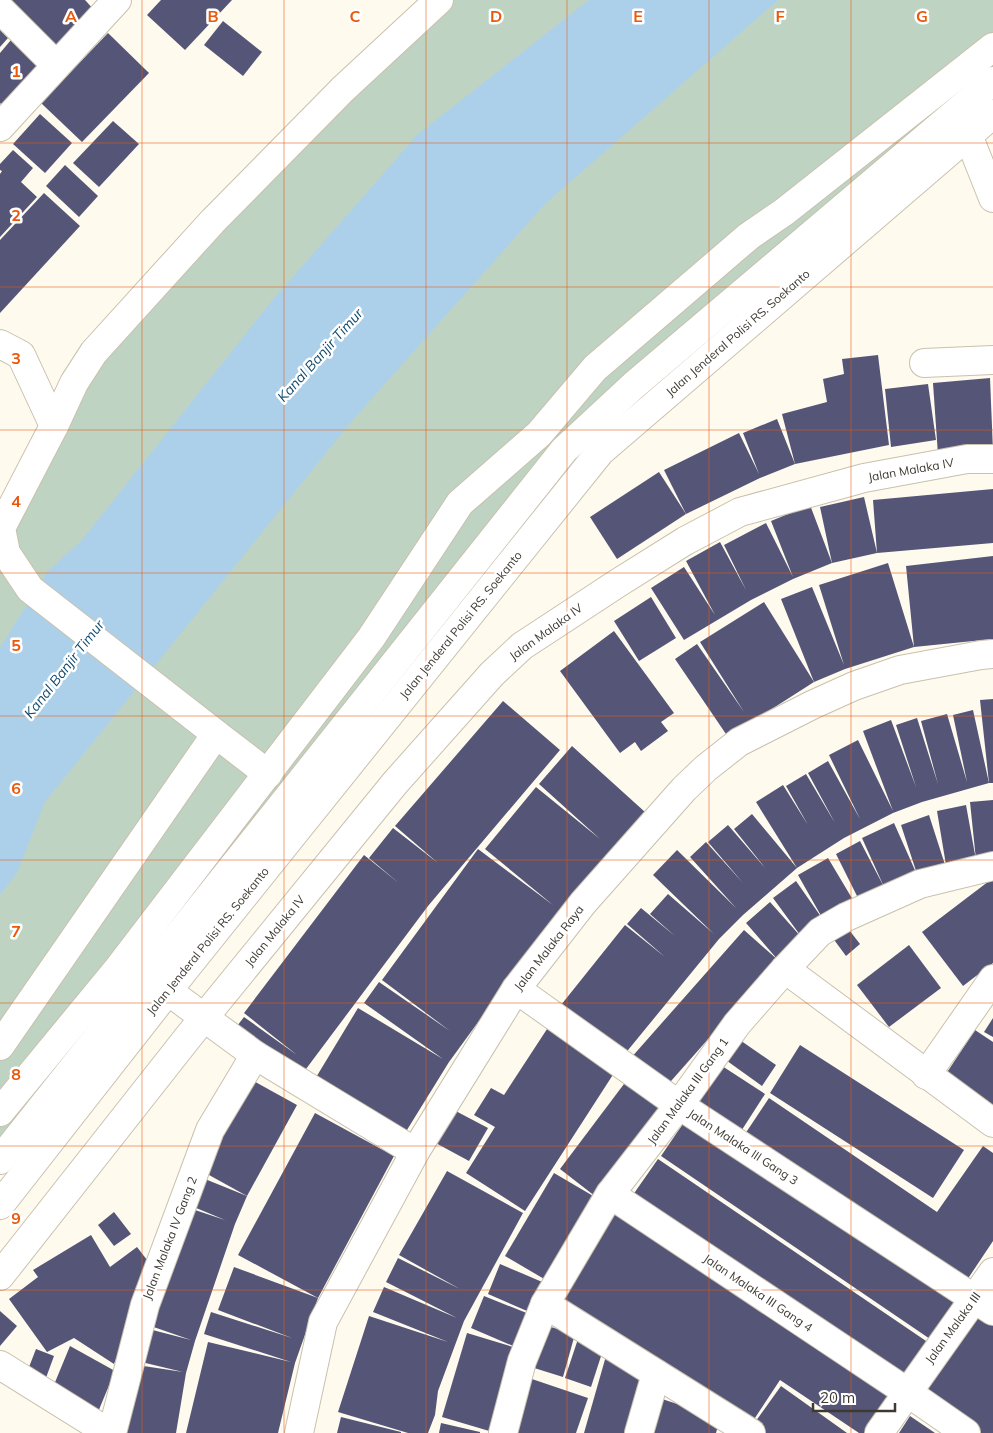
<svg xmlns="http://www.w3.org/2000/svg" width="993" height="1433" viewBox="0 0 993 1433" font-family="Mulish,sans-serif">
<rect width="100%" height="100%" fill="#fffaee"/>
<polygon fill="#bed3c2" points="439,0 993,0 993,81 634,385 0,1160 0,528 74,383"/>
<polygon fill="#add0ea" points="589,0 778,0 545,204 351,422 45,802 17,873 0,895 0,648 48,571 82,540 270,303 418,134"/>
<g fill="#555677">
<polygon points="0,0 85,0 95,11 51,55"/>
<polygon points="161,0 232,0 185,50 147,15"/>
<polygon points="223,21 262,52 243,76 204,45"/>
<polygon points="0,30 8,38 0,47"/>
<polygon points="108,33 149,73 82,142 41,103"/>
<polygon points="11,40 47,73 10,113 0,103 0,53"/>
<polygon points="40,114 72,143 45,173 13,144"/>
<polygon points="113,121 139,144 99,187 73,163"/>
<polygon points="13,150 33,168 21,182 37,197 0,237 0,174 2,171 0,170 0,164"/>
<polygon points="65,165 98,196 79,217 46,186"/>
<polygon points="44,193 80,226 0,313 0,240"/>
<polygon points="878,355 889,445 795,464 782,414 827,402 823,379 844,374 842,359"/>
<polygon points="990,378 993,451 938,455 933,383"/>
<polygon points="928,384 936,440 891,447 885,389"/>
<polygon points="777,419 795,464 760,478 686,514 664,470 739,433 759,474 743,433"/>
<polygon points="659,472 686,514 617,559 590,517"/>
<polygon points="993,489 993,543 877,553 832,563 820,507 864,497 877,553 873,500"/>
<polygon points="810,505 832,563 793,579 751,600 684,640 651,588 684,567 715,615 686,561 720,542 746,590 724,545 766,523 793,577 771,521"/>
<polygon points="993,556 993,639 914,647 845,669 814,682 781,599 812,587 844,665 819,585 888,563 914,647 906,566"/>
<polygon points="651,597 676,638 639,661 614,621"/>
<polygon points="764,602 814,682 728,737 675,659 697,644 744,712 700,642"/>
<polygon points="614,631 674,713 661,722 668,731 641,751 635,742 620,753 560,671"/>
<polygon points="993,699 993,783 989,783 980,700"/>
<polygon points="503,701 560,750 428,906 300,1077 234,1030 244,1017 297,1055 244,1013 364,855 400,884 369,858 393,828 438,863 395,826"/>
<polygon points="973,710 989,783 922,802 893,813 844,838 797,868 743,915 719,939 624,1055 561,1005 625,925 665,957 627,924 641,908 675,936 650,914 668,894 714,934 653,875 677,850 736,908 690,857 706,842 743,883 708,842 728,825 766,869 734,829 752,814 797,868 756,802 783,785 808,825 786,786 806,774 835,823 808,773 828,761 860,819 829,755 858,740 893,811 863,731 891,720 916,787 896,725 917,718 938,784 921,721 947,714 967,782 953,715"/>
<polygon points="572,746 645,812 560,910 449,1062 402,1138 312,1084 358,1008 443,1059 364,1003 379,982 450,1031 382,980 478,849 553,905 485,849 536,787 600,839 539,784"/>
<polygon points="993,800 993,863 947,871 937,811 966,805 976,860 970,802"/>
<polygon points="929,815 947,871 862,906 836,854 860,841 884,887 862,838 894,823 918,877 901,825"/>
<polygon points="828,858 856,905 778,960 664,1089 630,1059 744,930 778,960 746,923 770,902 803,939 773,898 796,881 824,921 798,875"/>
<polygon points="993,878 993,963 963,986 922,932"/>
<polygon points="846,926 860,944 846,956 832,937"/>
<polygon points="909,945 941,988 889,1027 857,985"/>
<polygon points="993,1018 993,1037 984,1032"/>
<polygon points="549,1026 616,1070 525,1211 466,1173 495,1127 474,1115 491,1088 504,1095"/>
<polygon points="975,1030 993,1042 993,1118 940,1083"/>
<polygon points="737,1038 776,1065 762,1086 723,1058"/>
<polygon points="800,1045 964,1150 933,1198 770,1093"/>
<polygon points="719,1064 765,1094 738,1136 691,1106"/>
<polygon points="630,1076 671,1107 600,1200 560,1169"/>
<polygon points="250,1079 297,1105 247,1196 200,1170"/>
<polygon points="769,1098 937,1212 983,1146 993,1153 993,1241 961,1289 741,1140"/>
<polygon points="450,1108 488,1128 469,1161 432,1141"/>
<polygon points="315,1113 394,1156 318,1298 238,1255"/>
<polygon points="689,1115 961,1300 933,1341 661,1156"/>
<polygon points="658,1159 929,1343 900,1386 628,1202"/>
<polygon points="447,1171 523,1213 464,1321 438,1391 435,1415 428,1433 408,1433 338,1412 369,1316 448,1342 373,1312 384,1287 457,1318 386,1282 398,1258 460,1289 399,1255"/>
<polygon points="554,1173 600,1200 551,1283 505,1256"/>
<polygon points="200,1177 247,1196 235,1224 195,1341 186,1373 176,1433 123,1433 137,1365 183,1372 133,1360 141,1327 191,1340 145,1324 186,1207 225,1220 189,1205"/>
<polygon points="611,1209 890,1396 865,1433 859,1433 780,1380 751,1424 555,1294"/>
<polygon points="114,1212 131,1234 114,1246 98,1225"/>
<polygon points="91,1235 110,1267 137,1247 154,1269 114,1364 74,1338 47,1352 9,1299 38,1277 33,1270"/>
<polygon points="500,1264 547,1284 534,1314 488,1294"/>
<polygon points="234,1267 318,1298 295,1363 278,1433 186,1433 208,1342 291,1362 204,1334 211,1312 292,1338 218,1310"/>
<polygon points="484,1296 534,1316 520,1349 471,1328"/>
<polygon points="983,1310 993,1317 993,1433 976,1433 923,1396"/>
<polygon points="0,1311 17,1326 0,1346"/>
<polygon points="544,1325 575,1334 563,1377 531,1367"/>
<polygon points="467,1333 520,1349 496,1433 442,1417"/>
<polygon points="578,1339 604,1347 591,1387 565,1378"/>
<polygon points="70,1346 115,1371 98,1412 51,1392"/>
<polygon points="36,1349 54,1356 43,1386 24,1380"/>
<polygon points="608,1349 650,1375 635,1433 584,1433"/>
<polygon points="529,1378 588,1398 576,1433 510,1433"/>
<polygon points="781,1386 847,1433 765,1433 753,1425"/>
<polygon points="659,1398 720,1418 716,1433 647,1433"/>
<polygon points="910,1416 935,1433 899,1433"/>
<polygon points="341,1417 401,1432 401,1433 337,1433"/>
<polygon points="441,1423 480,1432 480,1433 439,1433"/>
</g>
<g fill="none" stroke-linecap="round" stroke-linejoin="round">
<defs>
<g id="minor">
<polyline points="0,9 56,65"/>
<polyline points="0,127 117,0"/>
<polyline points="968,135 993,198"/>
<polyline points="0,344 21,355 54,426"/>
<polyline points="924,363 993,360"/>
<polyline points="216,734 268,774"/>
<polyline points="785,969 993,1123"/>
<polyline points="516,989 679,1105 993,1311"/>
<polyline points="168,991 255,1055 415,1152"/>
<polyline points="0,1046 216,734 30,589 6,553 1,528 54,426 74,383 94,352 212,222 343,89 439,0"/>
<polyline points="926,1075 993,979"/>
<polyline points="0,1112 117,970 371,638 460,503 539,434 595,368 749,236 784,212 993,47"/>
<polyline points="610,1194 907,1392 966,1433"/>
<polyline points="0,1276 189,1036 395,783 492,674 522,646 618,583 685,541 740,512 864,478 967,459 993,459"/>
<polyline points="545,1304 751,1433"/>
<polyline points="0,1365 109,1433"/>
<polyline points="112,1433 145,1305 210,1130 255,1055"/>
<polyline points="299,1433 323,1322 415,1152 516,989 583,903 684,789 706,768 739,742 812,705 854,686 900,670 981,655 993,654"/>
<polyline points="503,1433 522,1361 545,1304 610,1194 679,1105 737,1024 785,969 820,932 846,917 920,884 993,866"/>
<polyline points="639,1433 656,1374"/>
<polyline points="879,1433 993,1272"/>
</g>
<g id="major">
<polyline points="0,1160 564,450 634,385 993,81"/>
<polyline points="0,1205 185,969 600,452 993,114"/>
</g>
</defs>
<use href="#minor" stroke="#c9c1ae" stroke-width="30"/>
<use href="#major" stroke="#c9c1ae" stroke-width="30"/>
<use href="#minor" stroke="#fff" stroke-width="28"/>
<use href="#major" stroke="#fff" stroke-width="28"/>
</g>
<path fill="none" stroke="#e8590c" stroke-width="1" stroke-opacity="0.55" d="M142 0V1433M284 0V1433M426 0V1433M567 0V1433M709 0V1433M851 0V1433M0 143H993M0 287H993M0 430H993M0 573H993M0 716H993M0 860H993M0 1003H993M0 1146H993M0 1290H993"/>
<g text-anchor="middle" stroke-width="5" stroke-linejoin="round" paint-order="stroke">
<g font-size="12" fill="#3e3a33" stroke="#fff">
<text transform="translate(738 333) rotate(-41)" y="4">Jalan Jenderal Polisi RS. Soekanto</text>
<text transform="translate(911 470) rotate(-10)" y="4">Jalan Malaka IV</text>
<text transform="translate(461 625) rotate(-51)" y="4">Jalan Jenderal Polisi RS. Soekanto</text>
<text transform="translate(546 632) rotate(-36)" y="4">Jalan Malaka IV</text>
<text transform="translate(275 931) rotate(-51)" y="4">Jalan Malaka IV</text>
<text transform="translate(208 941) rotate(-51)" y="4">Jalan Jenderal Polisi RS. Soekanto</text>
<text transform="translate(549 948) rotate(-52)" y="4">Jalan Malaka Raya</text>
<text transform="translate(688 1091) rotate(-54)" y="4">Jalan Malaka III Gang 1</text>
<text transform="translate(743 1147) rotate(33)" y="4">Jalan Malaka III Gang 3</text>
<text transform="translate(170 1238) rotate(-69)" y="4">Jalan Malaka IV Gang 2</text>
<text transform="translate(758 1293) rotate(34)" y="4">Jalan Malaka III Gang 4</text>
<text transform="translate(953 1328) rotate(-54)" y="4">Jalan Malaka III</text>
</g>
<g font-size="14" font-style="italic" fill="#0e496d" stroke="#fff">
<text transform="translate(320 355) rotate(-48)" y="5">Kanal Banjir Timur</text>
<text transform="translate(64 669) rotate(-52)" y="5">Kanal Banjir Timur</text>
</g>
</g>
<g font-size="16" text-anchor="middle" font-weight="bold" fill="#e8590c" stroke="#fff" stroke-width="5" stroke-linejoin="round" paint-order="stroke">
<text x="71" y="22">A</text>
<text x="213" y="22">B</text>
<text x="355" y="22">C</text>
<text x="496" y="22">D</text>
<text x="638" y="22">E</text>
<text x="780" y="22">F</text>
<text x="922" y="22">G</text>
<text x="16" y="77">1</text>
<text x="16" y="221">2</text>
<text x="16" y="364">3</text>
<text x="16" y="507">4</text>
<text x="16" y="651">5</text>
<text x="16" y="794">6</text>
<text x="16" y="937">7</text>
<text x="16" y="1080">8</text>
<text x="16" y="1224">9</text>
</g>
<path d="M813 1403v8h82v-8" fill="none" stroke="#3e3a33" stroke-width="2.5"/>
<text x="820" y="1403" font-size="15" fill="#3e3a33" stroke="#ffffff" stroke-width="4" paint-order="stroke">20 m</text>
</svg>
